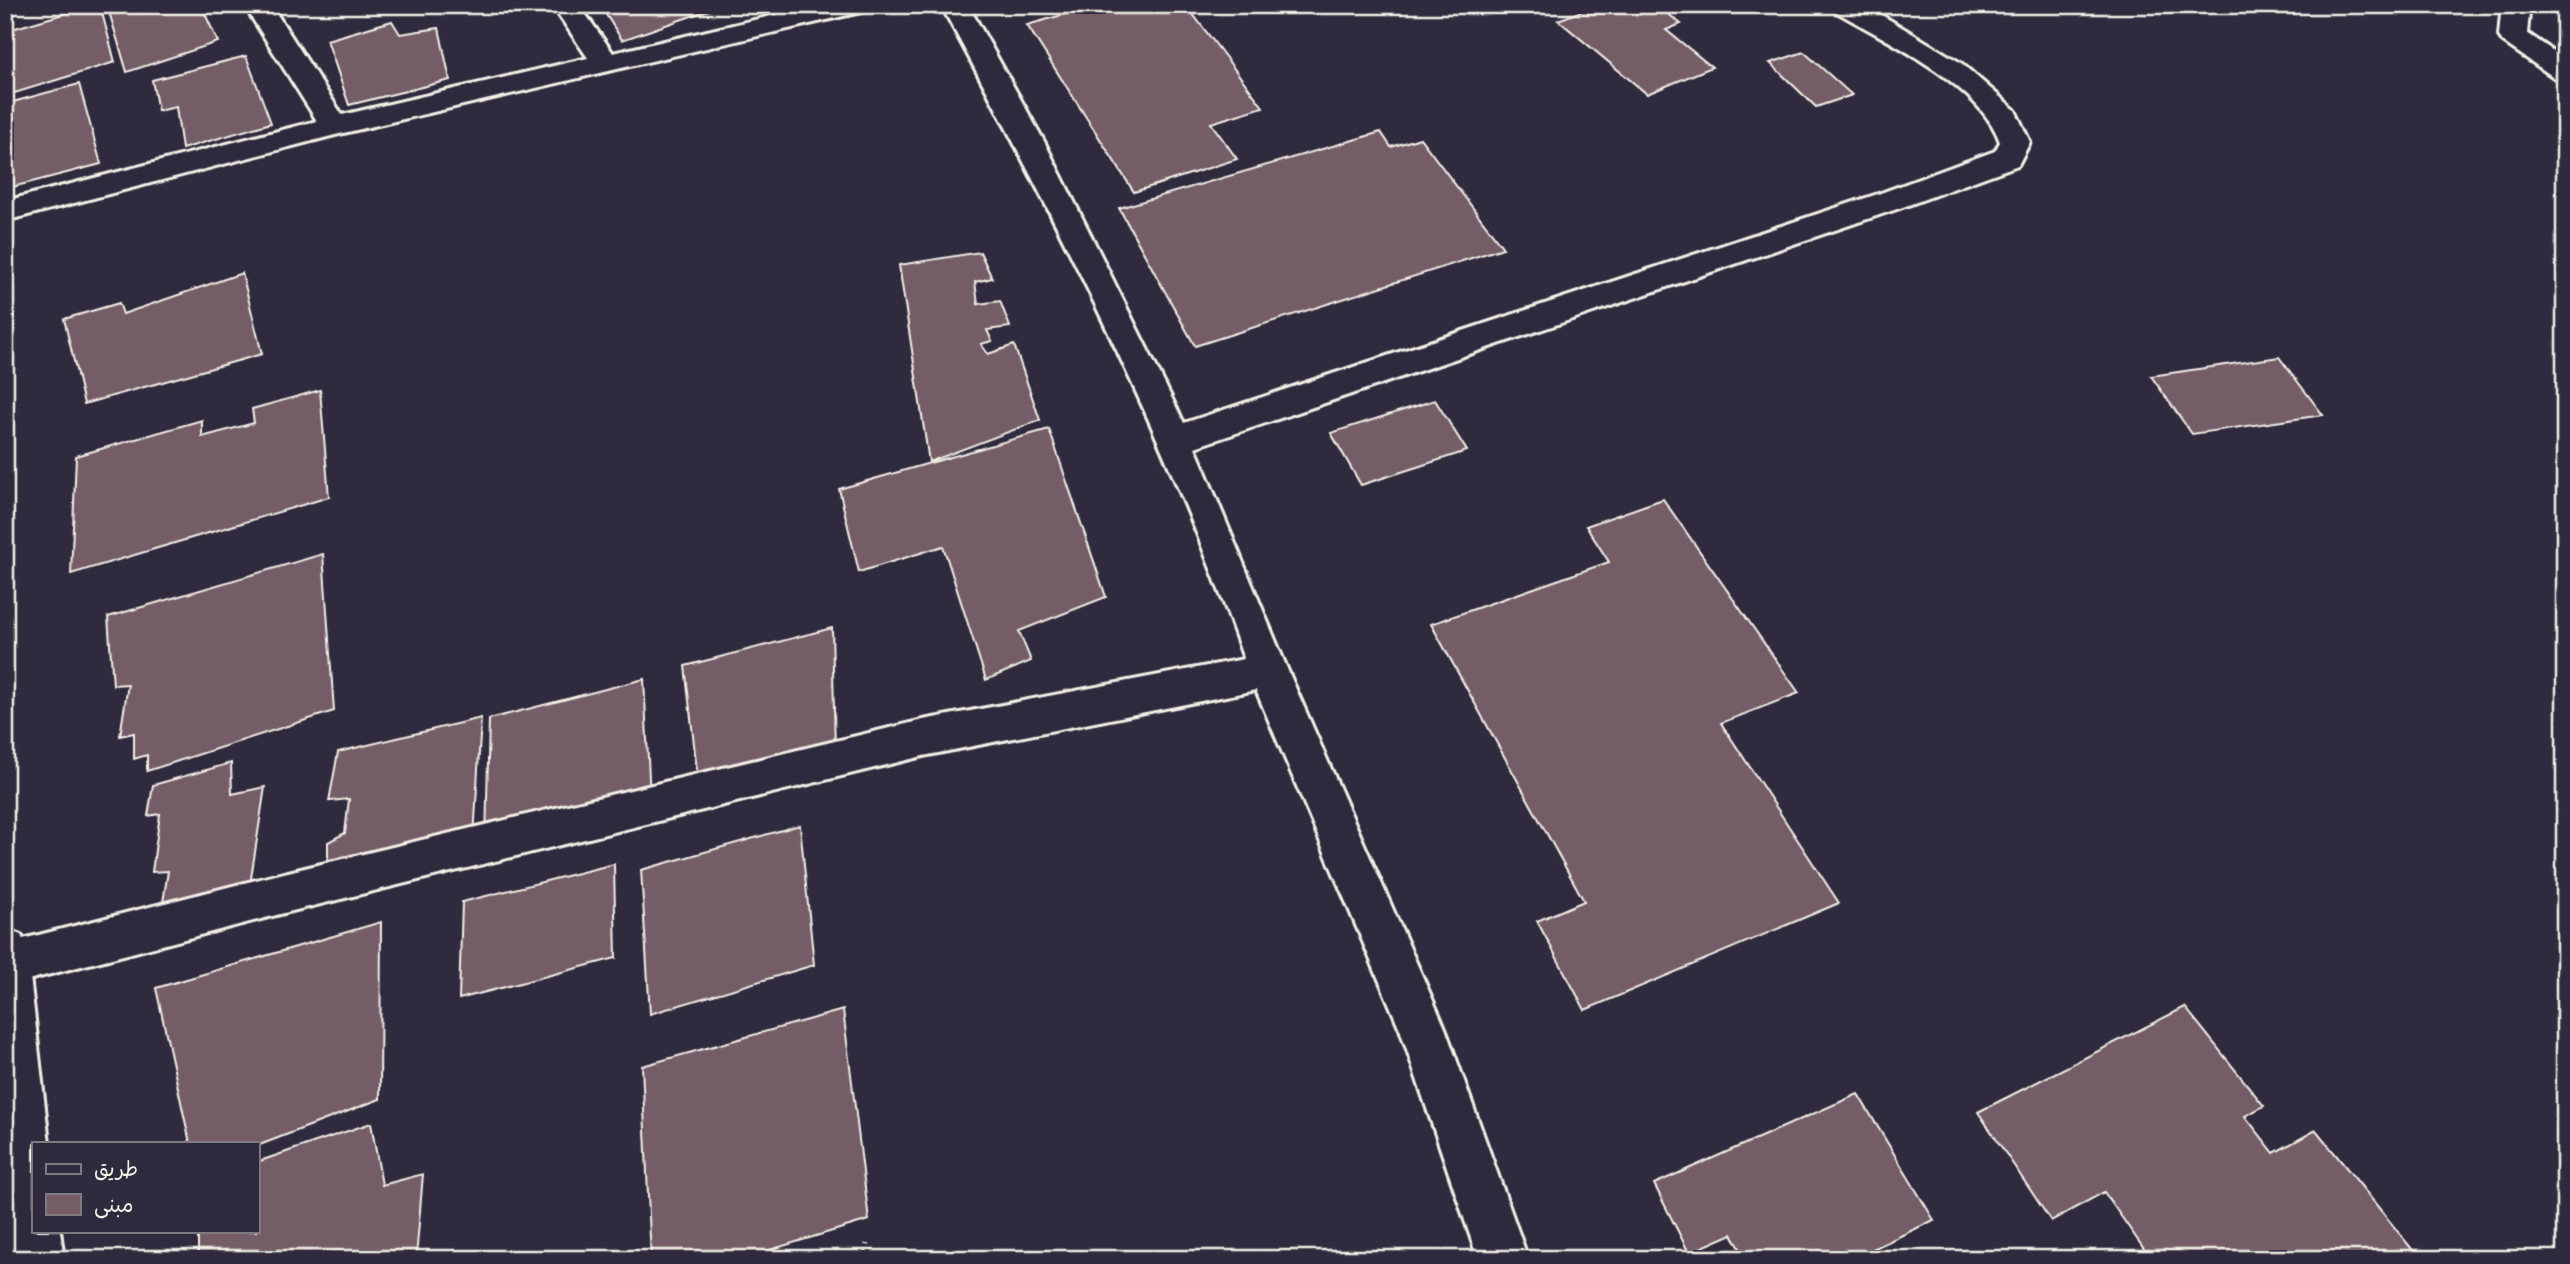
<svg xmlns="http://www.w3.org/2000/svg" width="2570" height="1264" viewBox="0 0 2570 1264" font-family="Pangolin,'Playpen Sans Arabic',sans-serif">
<rect width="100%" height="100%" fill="#2f2a3d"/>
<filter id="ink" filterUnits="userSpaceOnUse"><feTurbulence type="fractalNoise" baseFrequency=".0143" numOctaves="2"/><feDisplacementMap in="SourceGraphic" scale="14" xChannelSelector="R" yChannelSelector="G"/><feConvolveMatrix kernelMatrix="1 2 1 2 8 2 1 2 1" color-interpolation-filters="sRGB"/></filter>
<g filter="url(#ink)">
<g fill="#755d68" stroke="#f4f1e8" stroke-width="2">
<polygon points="94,5 100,5 115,62 5,96 5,31"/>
<polygon points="107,5 201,5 218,42 127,72"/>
<polygon points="600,5 713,5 715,8 622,40"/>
<polygon points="1097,5 1186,5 1263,107 1211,123 1237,159 1134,192 1027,25"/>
<polygon points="1597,5 1657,5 1681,24 1666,30 1712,67 1647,94 1558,20"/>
<polygon points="392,21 400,34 439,28 450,80 349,105 327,40"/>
<polygon points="1804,52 1852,95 1816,107 1770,63"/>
<polygon points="246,56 271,123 182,149 176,107 158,111 152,80"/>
<polygon points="79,84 101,164 5,189 5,104"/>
<polygon points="1381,132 1391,147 1420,138 1503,248 1195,346 1119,208"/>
<polygon points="980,252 992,278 975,282 978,304 1000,301 1010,327 987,330 992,341 981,344 988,354 1014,345 1040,420 929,462 899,265"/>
<polygon points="242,273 262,354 84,404 64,319 119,303 123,314"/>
<polygon points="2279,357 2323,415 2192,434 2151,376"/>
<polygon points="320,390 329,497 71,574 76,456 202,420 202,437 254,423 252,409"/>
<polygon points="1435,400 1467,451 1361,485 1331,433"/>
<polygon points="1049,429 1106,597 1019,631 1031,661 986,680 943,546 859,572 839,489"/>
<polygon points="1663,499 1799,693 1721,723 1839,903 1585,1010 1537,921 1584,901 1431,624 1609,562 1586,526"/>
<polygon points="323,554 334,711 147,771 147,755 134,759 134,733 120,736 128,684 113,685 108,617"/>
<polygon points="832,628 835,750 699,788 685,666"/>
<polygon points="644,679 650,798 486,840 489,719"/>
<polygon points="481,718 474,838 328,875 328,842 345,833 349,799 329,801 338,752"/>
<polygon points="231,763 232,794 265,787 248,898 160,921 168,871 152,872 160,814 148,816 153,785"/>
<polygon points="800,825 814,965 650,1014 641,870"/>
<polygon points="614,864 616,958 459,999 462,902"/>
<polygon points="381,922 380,1099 257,1146 257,1143 190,1143 156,988"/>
<polygon points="2185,1007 2264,1106 2245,1116 2274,1153 2316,1130 2420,1259 2151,1259 2104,1192 2051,1221 1978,1112"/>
<polygon points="843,1010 869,1220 740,1259 651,1259 642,1066"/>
<polygon points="1858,1094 1934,1220 1852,1259 1746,1259 1732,1234 1689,1253 1654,1184"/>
<polygon points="371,1123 382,1185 423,1174 416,1259 198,1259 198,1231 257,1231 257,1162"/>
</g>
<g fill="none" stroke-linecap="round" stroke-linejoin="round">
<defs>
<g id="minor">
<polygon points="244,5 271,5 342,115 588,58 552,5 579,5 613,53 818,5 868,5 865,11 335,135 5,221 5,201 317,121"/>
<path d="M941 5H968L1045 143 1184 423 1878 194 1995 151 2000 142C1981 84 1886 41 1835 11L1832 5H1865L1961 63 2015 110 2030 142 2018 165 1900 208 1195 447 1288 671 1445 1028 1528 1259H1478L1400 1029 1256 690 923 756 284 913 5 986 7 943 284 873 923 720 1244 659C1167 436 1053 213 941 5Z"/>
<polygon points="2507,5 2534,5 2529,14 2527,33 2565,59 2565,81 2555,78 2503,42 2499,36 2501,14"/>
</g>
<polygon id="major" points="5,929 21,935 27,950 49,1143 33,1143 33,1231 60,1231 64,1259 14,1259 5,1183"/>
</defs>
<use href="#minor" stroke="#f4f1e8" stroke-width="6"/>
<use href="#major" stroke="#f4f1e8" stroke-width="6"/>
<polyline stroke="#f4f1e8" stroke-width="5" stroke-dasharray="8 6" stroke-linecap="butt" points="864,1259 867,1244"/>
<use href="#minor" fill="#2f2a3d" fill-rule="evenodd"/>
<use href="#major" fill="#2f2a3d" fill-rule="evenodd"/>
</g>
</g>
<rect width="2570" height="1264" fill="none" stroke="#2f2a3d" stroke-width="28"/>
<rect x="14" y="14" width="2542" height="1236" fill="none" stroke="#f4f1e8" stroke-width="2.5" filter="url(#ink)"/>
<rect x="32" y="1142" width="228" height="91" fill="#2f2a3d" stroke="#7e7a81" stroke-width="2"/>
<rect x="46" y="1164" width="35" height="10" fill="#2f2a3d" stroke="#7e7a81" stroke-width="2"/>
<text x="94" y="1176" font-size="21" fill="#f4f1e8">طريق</text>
<rect x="46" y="1194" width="35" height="21" fill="#755d68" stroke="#7e7a81" stroke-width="2"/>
<text x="94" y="1212" font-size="21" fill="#f4f1e8">مبنى</text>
</svg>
